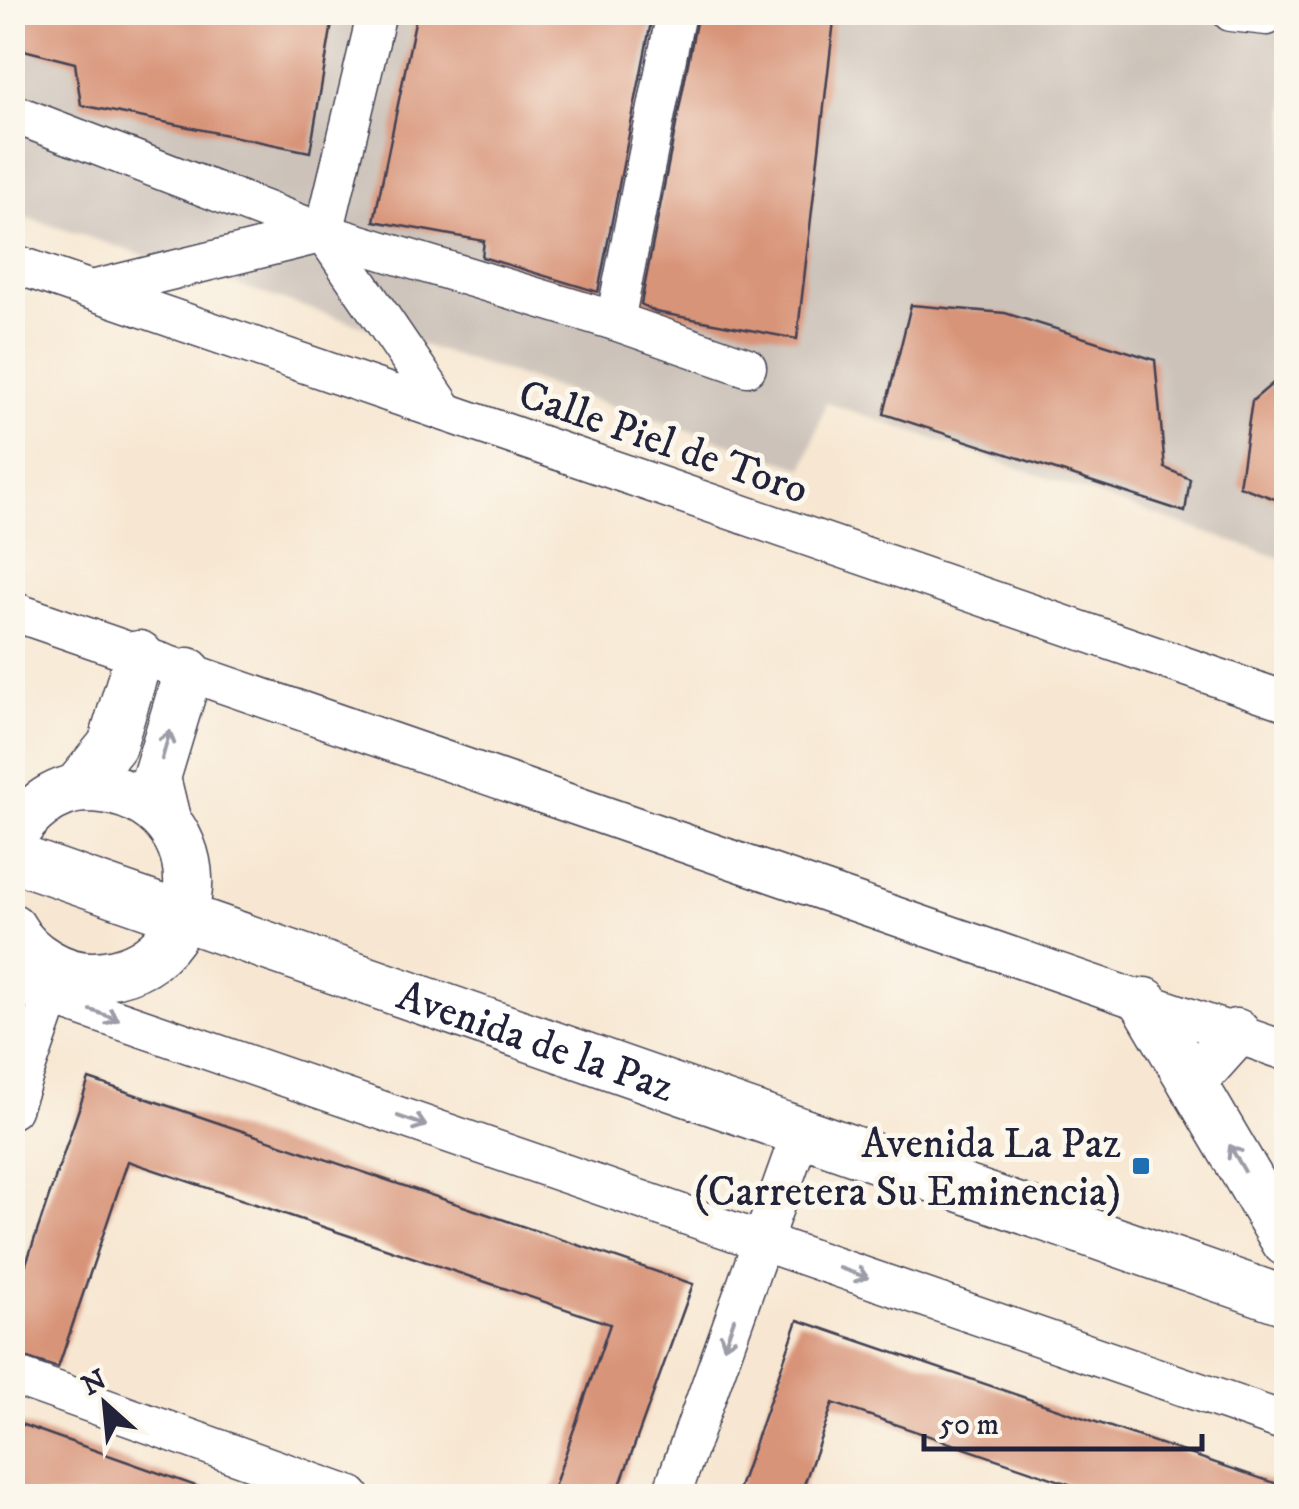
<svg xmlns="http://www.w3.org/2000/svg" width="1299" height="1509" viewBox="0 0 1299 1509" font-family="'IM FELL DW Pica',serif">
<rect width="100%" height="100%" fill="#fbf7ec"/>
<filter id="ink" filterUnits="userSpaceOnUse"><feTurbulence type="fractalNoise" baseFrequency=".01" numOctaves="2"/><feDisplacementMap in="SourceGraphic" scale="20" xChannelSelector="R" yChannelSelector="G"/><feConvolveMatrix kernelMatrix="1 2 1 2 8 2 1 2 1" color-interpolation-filters="sRGB"/></filter>
<filter id="wash" filterUnits="userSpaceOnUse"><feTurbulence type="fractalNoise" baseFrequency=".0048" numOctaves="4" result="noise"/><feDisplacementMap in="SourceGraphic" scale="40" xChannelSelector="R" yChannelSelector="G"/><feGaussianBlur stdDeviation="2.25" result="paint"/><feColorMatrix in="noise" values="0 0 0 0 0 0 0 0 0 0 0 0 0 0 0 0 0 1.4 0 .05"/><feComposite in="paint" operator="in"/></filter>
<g filter="url(#wash)">
<rect width="100%" height="100%" fill="#f7e7d2"/>
<polygon fill="#ccc2b9" points="13,13 1286,13 1286,560 826,402 804,468 13,213"/>
<g id="blocks">
<g fill="#d89479">
<polygon points="12,12 334,12 310,152 81,105 75,63 12,47"/>
<polygon points="417,12 653,12 598,292 482,257 484,241 374,221"/>
<polygon points="698,12 835,12 797,339 656,312 641,304"/>
<polygon points="911,305 1005,313 1155,360 1165,468 1190,479 1185,512 884,414"/>
<polygon points="1286,372 1286,503 1239,486 1252,401"/>
<polygon points="89,1079 693,1284 616,1496 551,1496 610,1324 128,1161 58,1368 12,1353 12,1305"/>
<polygon points="798,1320 1286,1487 1286,1496 1104,1496 833,1403 800,1496 736,1496"/>
<polygon points="12,1421 213,1492 212,1496 12,1496"/>
</g>
</g>
</g>
<g filter="url(#ink)">
<use href="#blocks" fill-opacity="0" stroke="#424052" stroke-width="2.5"/>
<g fill="none" stroke-linecap="round" stroke-linejoin="round">
<defs>
<g id="minor">
<polyline points="1231,12 1267,16 1268,12"/>
<polyline points="12,113 324,233 615,321 747,367"/>
<polyline points="324,233 446,412"/>
<polyline points="12,263 1286,701"/>
<polyline points="92,290 324,233 377,12"/>
<polyline points="615,321 676,12"/>
<polyline points="12,611 1286,1051"/>
<polyline points="12,983 1286,1422"/>
<polyline points="12,1109 59,975"/>
<polyline points="12,1375 351,1496"/>
<polyline points="671,1496 801,1132"/>
</g>
<g id="major">
<polyline points="77,788 112,745 139,655"/>
<polyline points="166,819 156,778 188,672"/>
<path d="M12 838C26 813 54 789 85 788 221 788 221 970 94 976 63 977 27 956 12 928"/>
<path id="s1" d="M12 857 1286 1301"/>
<polyline points="1145,1002 1286,1242"/>
<polyline points="1192,1082 1236,1033"/>
</g>
</defs>
<use href="#minor" stroke="#424052" stroke-width="41"/>
<use href="#major" stroke="#424052" stroke-width="51"/>
<use href="#minor" stroke="#fff" stroke-width="38"/>
<use href="#major" stroke="#fff" stroke-width="48"/>
</g>
<defs><path id="oneway-shaft" d="M-6 0H5M1.5-3L5.5 0L1.5 3" fill="none" stroke-width="1.6" stroke-linecap="round" stroke-linejoin="round" transform="scale(2.5)"/></defs>
<g stroke="#9c9ca7">
<use href="#oneway-shaft" transform="translate(166 745) rotate(-74)"/>
<use href="#oneway-shaft" transform="translate(105 1015) rotate(19)"/>
<use href="#oneway-shaft" transform="translate(412 1121) rotate(19)"/>
<use href="#oneway-shaft" transform="translate(1237 1158) rotate(-120)"/>
<use href="#oneway-shaft" transform="translate(854 1273) rotate(19)"/>
<use href="#oneway-shaft" transform="translate(729 1333) rotate(110)"/>
</g>
</g>
<rect fill="#1f6fb2" stroke="#fbf7ec" stroke-width="4" x="1131" y="1156" width="20" height="20" rx="5"/>
<g text-anchor="middle" stroke-width="10" stroke-linejoin="round" paint-order="stroke">
<g font-size="42" fill="#22223b" stroke="#fbf7ec">
<text transform="translate(664 440) rotate(19)" y="15">Calle Piel de Toro</text>
<text dy="15" stroke="none"><textPath href="#s1" startOffset="555">Avenida de la Paz</textPath></text>
</g>
<g font-size="42" fill="#22223b" stroke="#fbf7ec" text-anchor="end">
<text x="1121" y="1157">Avenida La Paz<tspan x="1121" dy="48">(Carretera Su Eminencia)</tspan></text>
</g>
</g>
<rect width="1299" height="1509" fill="none" stroke="#fbf7ec" stroke-width="50"/>
<g transform="translate(105 1404) rotate(333)" stroke="#fbf7ec" stroke-width="8" paint-order="stroke">
<path d="M0-8L18 38L0 25L-18 38Z" fill="#22223b"/>
<text y="-15" font-size="28" font-weight="bold" text-anchor="middle" fill="#22223b">N</text>
</g>
<path d="M924 1434v15h278v-15" fill="none" stroke="#22223b" stroke-width="5"/>
<text x="939" y="1434" font-size="30" fill="#22223b" stroke="#fbf7ec" stroke-width="8" paint-order="stroke">50 m</text>
</svg>
